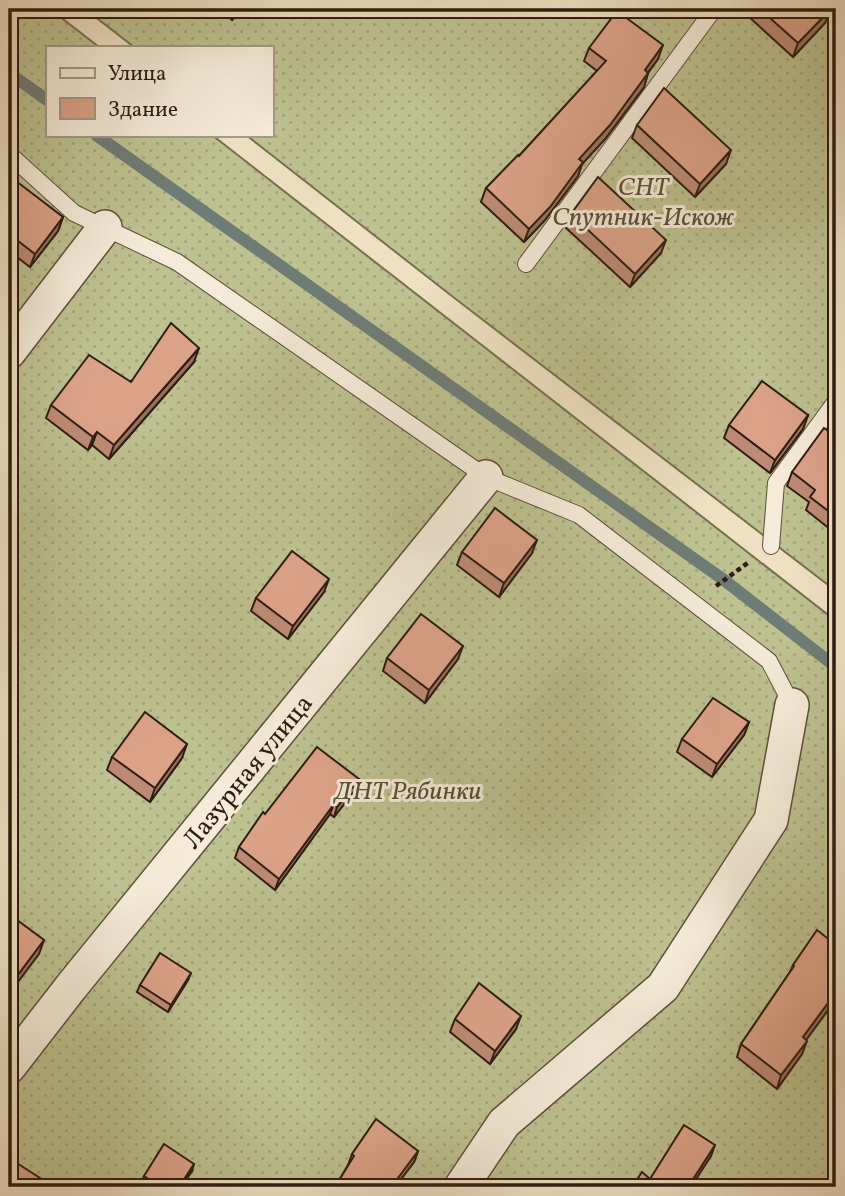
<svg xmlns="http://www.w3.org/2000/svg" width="845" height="1196" viewBox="0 0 845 1196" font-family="Vollkorn,serif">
<defs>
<pattern id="garden-dots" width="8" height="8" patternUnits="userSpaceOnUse" patternTransform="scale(1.75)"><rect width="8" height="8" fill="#bec190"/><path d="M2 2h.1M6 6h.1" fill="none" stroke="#a4a57b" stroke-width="1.8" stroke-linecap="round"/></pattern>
</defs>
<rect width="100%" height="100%" fill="#efe0c3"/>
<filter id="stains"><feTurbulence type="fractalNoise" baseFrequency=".00286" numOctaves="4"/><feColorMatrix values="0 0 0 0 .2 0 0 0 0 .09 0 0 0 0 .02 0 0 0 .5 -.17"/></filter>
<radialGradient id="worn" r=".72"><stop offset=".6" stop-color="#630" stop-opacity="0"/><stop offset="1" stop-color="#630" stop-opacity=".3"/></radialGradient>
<g fill="url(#garden-dots)" stroke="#766f50" stroke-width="2">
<polygon points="9,9 50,9 99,47 47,47 47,135 212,135 836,621 836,1187 9,1187"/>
<polygon points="85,9 836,9 836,591 457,300 246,135 271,135 271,47 134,47"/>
</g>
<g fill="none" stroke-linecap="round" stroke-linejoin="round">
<g stroke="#6f7c76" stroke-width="12">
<polyline points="9,73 47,100"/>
<polyline points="96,135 724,580 836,667"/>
</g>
<defs>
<g id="service">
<polyline points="9,154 74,213 177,262 486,477 579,515 769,661 792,705"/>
<polyline points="526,264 714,9"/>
<polyline points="771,546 776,483 836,401"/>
</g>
<g id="minor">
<polyline points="9,352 105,227"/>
<polyline points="9,1067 71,987 486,477"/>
<polyline points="461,1187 504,1123 663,987 771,820 792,705"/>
</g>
</defs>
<use href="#service" stroke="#5e4e3d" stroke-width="18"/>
<use href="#minor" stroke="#5e4e3d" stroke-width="36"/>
<polyline stroke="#2e1d10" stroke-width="4.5" stroke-dasharray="5 3.5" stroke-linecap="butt" points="716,586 749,562"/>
<use href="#service" stroke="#f5ebd8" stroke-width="16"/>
<use href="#minor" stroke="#f5ebd8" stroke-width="33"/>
</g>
<g fill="#bd8b75" stroke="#2e1d10" stroke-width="2">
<polygon points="220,9 242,9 232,20"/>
<polygon points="752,9 829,9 825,23 793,57 749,17"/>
<polygon points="589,48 658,59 648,73 644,87 605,139 582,164 578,176 545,220 524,242 481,202 486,188 519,156 597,71 584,61"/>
<polygon points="637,125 726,164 695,197 632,138"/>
<polygon points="9,190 63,217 58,231 30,267 9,251"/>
<polygon points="571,214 661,253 630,287 566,228"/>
<polygon points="194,362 109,459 92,445 88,450 46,418 51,405"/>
<polygon points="808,415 803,429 770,473 724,438 729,425"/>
<polygon points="836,437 836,534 806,510 809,502 787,486 792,472"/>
<polygon points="462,552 532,553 499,597 457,565"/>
<polygon points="324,592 288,639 251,611 256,598"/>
<polygon points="387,658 458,659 425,703 383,671"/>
<polygon points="749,722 744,735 712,777 677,752 682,739"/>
<polygon points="112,757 182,758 150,802 107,770"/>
<polygon points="355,790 334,817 330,814 275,890 235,858 239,847 265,814"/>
<polygon points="836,945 836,999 806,1040 802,1054 777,1089 737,1057 741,1044 790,972 793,965"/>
<polygon points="188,980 168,1012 137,992 140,985"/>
<polygon points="455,1019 516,1029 490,1064 450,1032"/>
<polygon points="418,1151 414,1162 395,1187 335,1187 348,1165 352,1154"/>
<polygon points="192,1171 181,1187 148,1187 141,1183 144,1176"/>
</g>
<g fill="#9a715f" stroke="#2e1d10" stroke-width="2">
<polygon points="236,9 242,9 232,20"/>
<polygon points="830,10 825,23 793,57 798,43"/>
<polygon points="663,45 658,59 640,83 645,70"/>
<polygon points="648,73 644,87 605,139 582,164 578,176 545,220 524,242 529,229 579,159"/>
<polygon points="731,150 726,164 695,197 700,184"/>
<polygon points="63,217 58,231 30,267 35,254"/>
<polygon points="666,240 661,253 630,287 635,274"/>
<polygon points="199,348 194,362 109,459 114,445"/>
<polygon points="808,415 803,429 770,473 775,460"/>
<polygon points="97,432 92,445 88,450 93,437"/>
<polygon points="537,540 532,553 499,597 504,583"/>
<polygon points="329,579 324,592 288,639 293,626"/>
<polygon points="463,646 458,659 425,703 429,690"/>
<polygon points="749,722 744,735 712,777 717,764"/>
<polygon points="187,744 182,758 150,802 155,788"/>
<polygon points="359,779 355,790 334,817 337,807"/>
<polygon points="334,804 330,814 275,890 279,879"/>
<polygon points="44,940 39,954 9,994 11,984"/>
<polygon points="191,973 188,980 168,1012 171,1005"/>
<polygon points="836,992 836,999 798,1051 803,1037"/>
<polygon points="521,1016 516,1029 490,1064 495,1051"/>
<polygon points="807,1041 802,1054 777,1089 781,1075"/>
<polygon points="715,1145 711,1156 691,1187 688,1187"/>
<polygon points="418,1151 414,1162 395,1187 391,1187"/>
<polygon points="194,1164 192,1171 181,1187 179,1187"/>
</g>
<g fill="#dca288" stroke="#2e1d10" stroke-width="2">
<polygon points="760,9 829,9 830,10 798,43"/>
<polygon points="617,11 663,45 645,70 648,73 610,125 579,159 583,162 550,207 529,229 486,188 518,155 519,156 606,61 589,48"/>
<polygon points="664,88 731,150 700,184 637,125"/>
<polygon points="598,177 666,240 635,274 571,214"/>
<polygon points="16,181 63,217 35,254 9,234 9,190"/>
<polygon points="171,323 199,348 114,445 97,432 93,437 51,405 89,355 131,382"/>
<polygon points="762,381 808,415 775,460 729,425"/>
<polygon points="824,428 836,437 836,517 810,497 815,490 792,472"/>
<polygon points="495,508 537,540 504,583 462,552"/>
<polygon points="9,509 13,512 9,518"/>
<polygon points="292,551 329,579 293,626 256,598"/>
<polygon points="421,614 463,646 429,690 387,658"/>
<polygon points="713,698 749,722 717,764 682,739"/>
<polygon points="145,712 187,744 155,788 112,757"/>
<polygon points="317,747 359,779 337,807 334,804 279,879 239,847 263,812 265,814"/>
<polygon points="9,914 44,940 11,984 9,983"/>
<polygon points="817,930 836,945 836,992 803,1037 807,1041 781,1075 741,1044 794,966 793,965"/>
<polygon points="160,953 191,973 171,1005 140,985"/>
<polygon points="479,983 521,1016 495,1051 455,1019"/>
<polygon points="376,1119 418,1151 392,1186 384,1180 379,1187 335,1187 354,1156 352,1154"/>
<polygon points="684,1125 715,1145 688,1187 632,1187 642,1172 650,1179"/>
<polygon points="164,1144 194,1164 179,1187 161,1187 144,1176"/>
<polygon points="9,1158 40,1178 33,1187 9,1187"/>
</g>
<g text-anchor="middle" stroke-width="6" stroke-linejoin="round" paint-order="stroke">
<g font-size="26" font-style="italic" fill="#594e36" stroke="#f5ebd8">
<text x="643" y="195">СНТ<tspan x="643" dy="30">Спутник-Искож</tspan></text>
<text x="408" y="799">ДНТ Рябинки</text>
</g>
<g font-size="26" fill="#2e1d10" stroke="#f5ebd8">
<text transform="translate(247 771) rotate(-51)" y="9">Лазурная улица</text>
</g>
</g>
<rect width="845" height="1196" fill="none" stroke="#efe0c3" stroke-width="35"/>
<rect x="10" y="10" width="824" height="1175" fill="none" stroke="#2e1d10" stroke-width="3.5"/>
<rect x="18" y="18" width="810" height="1161" fill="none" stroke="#2e1d10" stroke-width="2"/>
<rect x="46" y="46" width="228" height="91" fill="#f5ebd8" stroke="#a59988" stroke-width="2"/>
<rect x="60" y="68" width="35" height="10" fill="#f5ebd8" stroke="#a59988" stroke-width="2"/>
<text x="108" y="80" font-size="21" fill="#2e1d10">Улица</text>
<rect x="60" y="98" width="35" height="21" fill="#dca288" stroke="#a59988" stroke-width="2"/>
<text x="108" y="116" font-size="21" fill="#2e1d10">Здание</text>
<rect width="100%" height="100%" filter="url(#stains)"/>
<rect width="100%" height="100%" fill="url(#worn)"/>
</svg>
